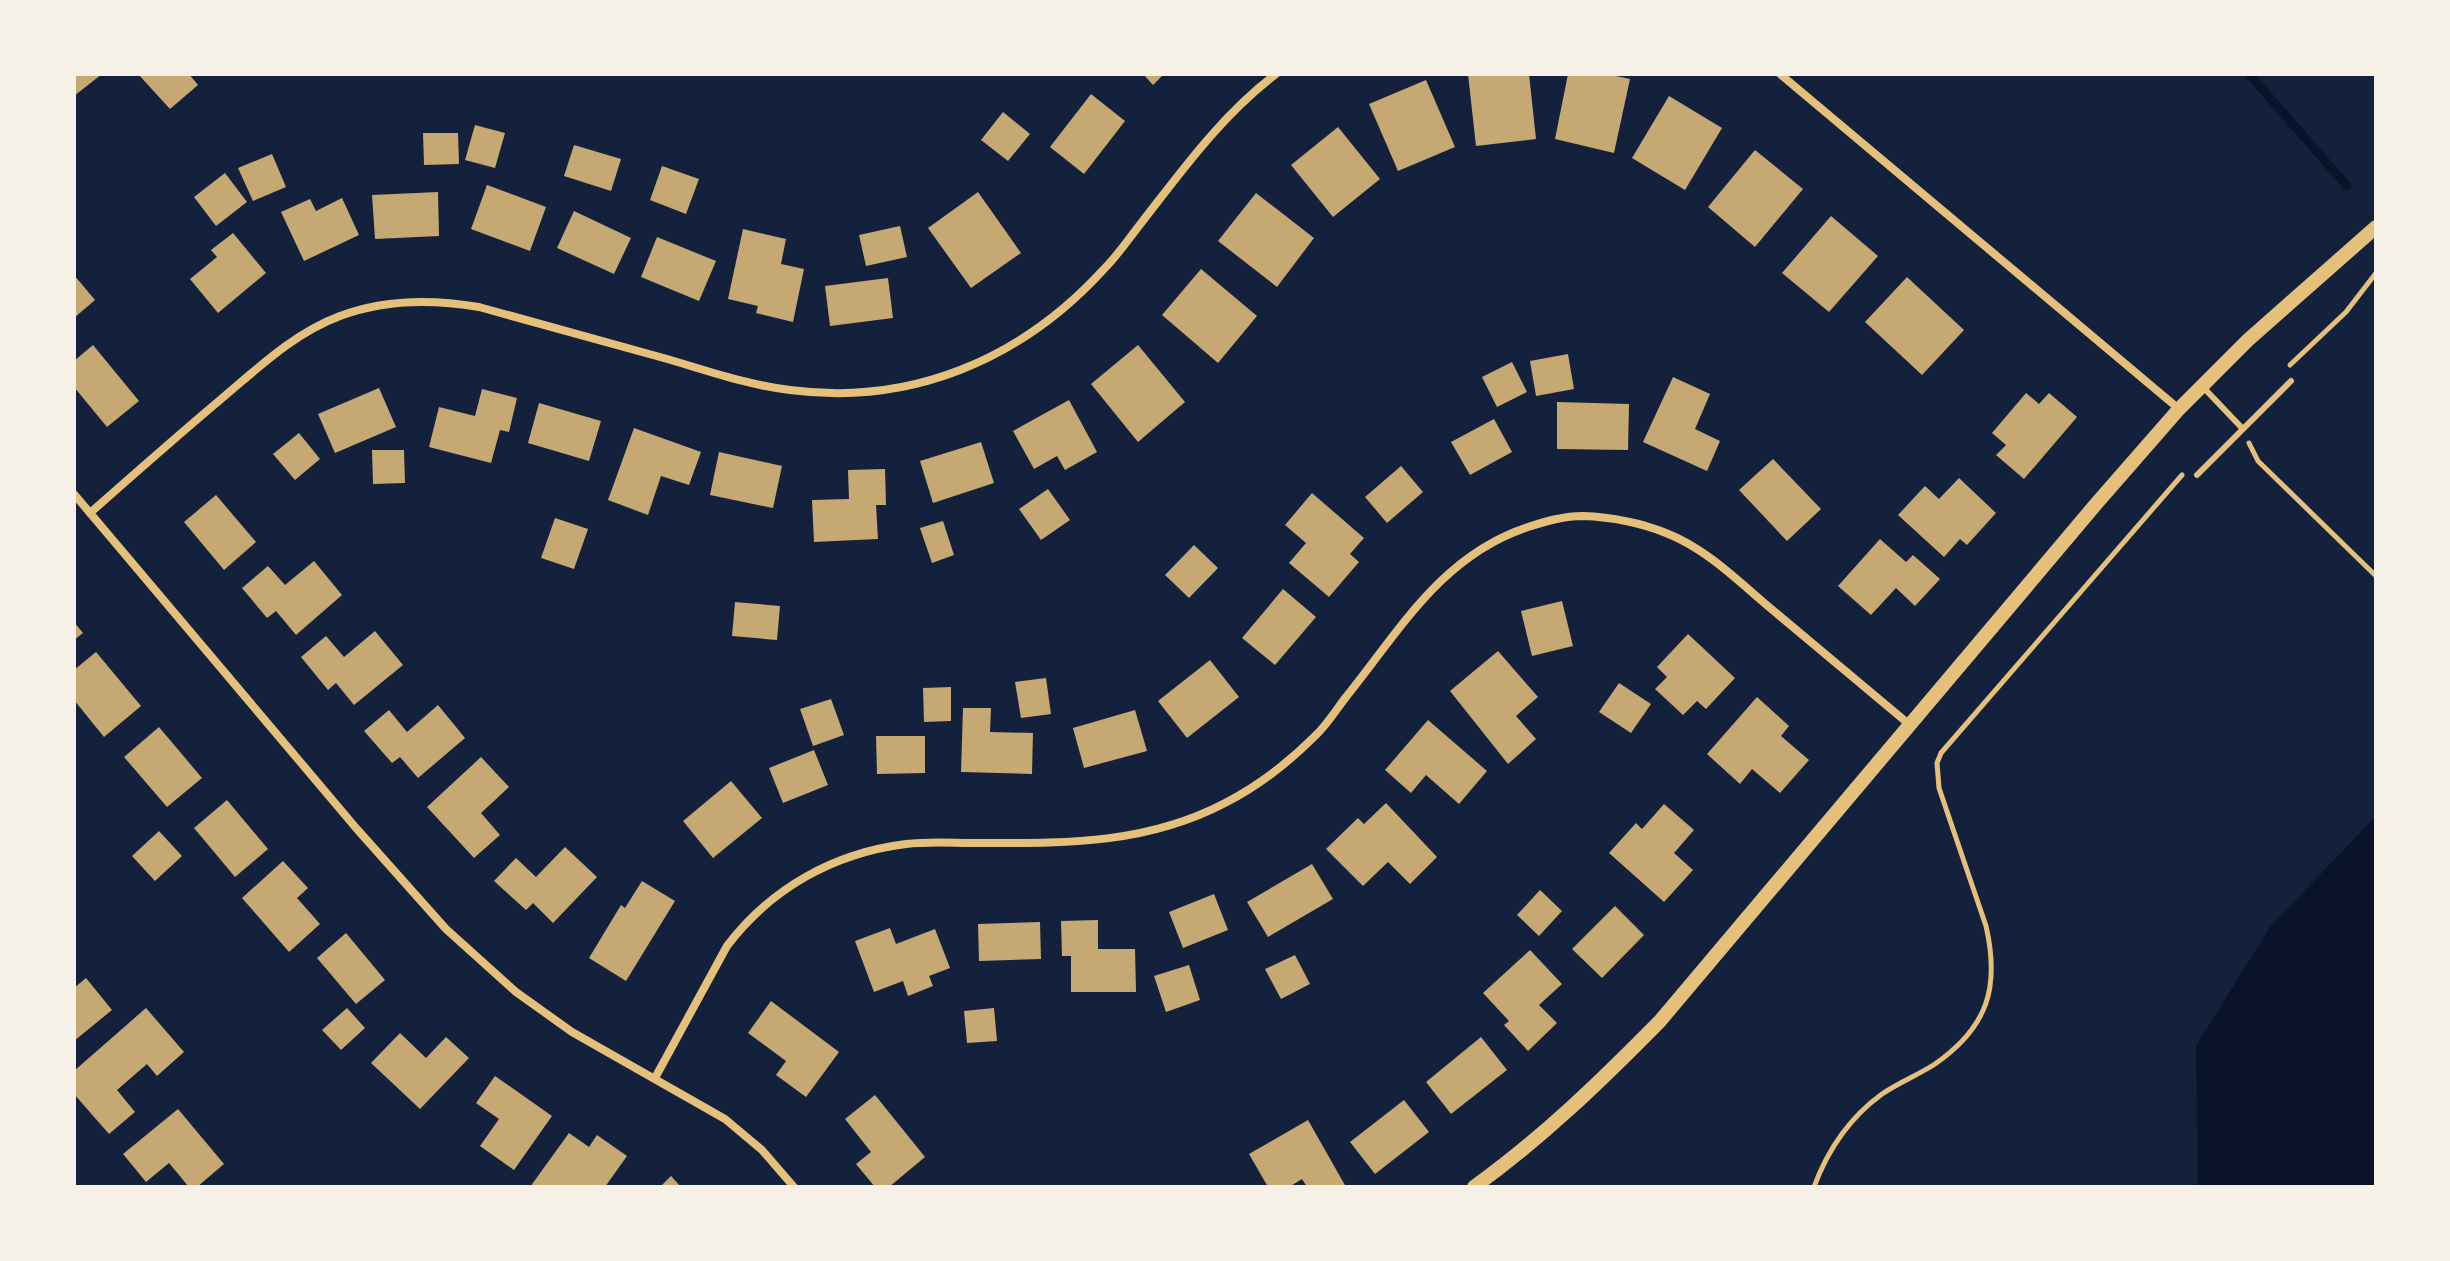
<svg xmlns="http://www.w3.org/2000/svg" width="2450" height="1261" viewBox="0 0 2450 1261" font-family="Rubik,sans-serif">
<rect width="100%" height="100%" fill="#14213d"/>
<polygon fill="#0b132b" points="2376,816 2375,1187 2198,1187 2196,1046 2270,927"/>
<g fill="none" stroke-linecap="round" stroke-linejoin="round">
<polyline stroke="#0b132b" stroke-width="9" points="2249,74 2347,186"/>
</g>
<g fill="#c6a872">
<polygon points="74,74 102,74 74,96"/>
<polygon points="138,74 189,74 198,85 170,109"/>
<polygon points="1143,74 1164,74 1153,85"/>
<polygon points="1468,74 1529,74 1536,139 1476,146"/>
<polygon points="1568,74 1607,74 1630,79 1614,153 1555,139"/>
<polygon points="1426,80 1455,147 1398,171 1369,104"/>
<polygon points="1091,94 1125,121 1084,174 1050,147"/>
<polygon points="1669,96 1722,128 1685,190 1632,158"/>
<polygon points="1003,112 1030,134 1008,161 981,140"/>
<polygon points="475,125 505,133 495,168 465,160"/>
<polygon points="1338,127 1380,179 1333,217 1291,165"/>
<polygon points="423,133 458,133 459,164 424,165"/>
<polygon points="574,145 621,159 611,191 564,176"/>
<polygon points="1755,150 1803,189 1755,247 1708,207"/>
<polygon points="272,154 286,187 253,201 238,168"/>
<polygon points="662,166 699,179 686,214 650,200"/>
<polygon points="225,173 247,202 216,226 194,197"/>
<polygon points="487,185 546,207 530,251 471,229"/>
<polygon points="438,192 439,236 375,239 372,195"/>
<polygon points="978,192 1021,253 971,288 928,228"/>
<polygon points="1256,193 1314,238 1277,287 1218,241"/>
<polygon points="342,198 359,235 304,261 281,212 310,199 316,211"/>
<polygon points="574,211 631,238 614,274 557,248"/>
<polygon points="1831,216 1878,256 1829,312 1782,273"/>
<polygon points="900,226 907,257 866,266 859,235"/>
<polygon points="743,229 786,239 781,264 804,269 793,322 756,313 758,306 728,299"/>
<polygon points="233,233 266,273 218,313 190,279 217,257 211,250"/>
<polygon points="657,237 716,261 699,301 641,277"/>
<polygon points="1201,269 1257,316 1218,363 1162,315"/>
<polygon points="74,275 95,300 74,318"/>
<polygon points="1907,277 1964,330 1922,375 1865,322"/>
<polygon points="888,278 893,318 830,326 825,286"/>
<polygon points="93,345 139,401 107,427 74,387 74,361"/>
<polygon points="1138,345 1185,402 1138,442 1091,384"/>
<polygon points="1568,354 1574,389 1536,396 1530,361"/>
<polygon points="1512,362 1527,392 1497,407 1482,377"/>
<polygon points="1673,377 1710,394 1695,429 1720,441 1707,471 1643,442"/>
<polygon points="379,388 396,427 335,453 318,414"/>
<polygon points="482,389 517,398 509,432 500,430 491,463 429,447 439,407 475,416"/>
<polygon points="2026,393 2039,404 2049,393 2077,417 2024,479 1996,455 2006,445 1992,433"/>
<polygon points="1069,400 1097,452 1065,470 1057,456 1034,469 1013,431"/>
<polygon points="1557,402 1629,404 1628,450 1557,449"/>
<polygon points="539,403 601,421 589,461 528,443"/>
<polygon points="1494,419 1512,452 1470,475 1451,442"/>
<polygon points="634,428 701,452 689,485 661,476 648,515 608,500"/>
<polygon points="299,433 320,459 295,480 273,454"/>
<polygon points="981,442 994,483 933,503 920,461"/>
<polygon points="372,450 404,450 405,483 373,484"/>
<polygon points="719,452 782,466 773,508 710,495"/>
<polygon points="1773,459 1821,509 1787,541 1739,490"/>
<polygon points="1401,466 1423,492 1387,523 1365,497"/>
<polygon points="885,469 886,505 876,505 878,539 814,542 812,500 849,499 848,470"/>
<polygon points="1959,478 1996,513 1967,545 1960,539 1944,557 1898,515 1925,486 1939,499"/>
<polygon points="1048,489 1070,520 1041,540 1019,509"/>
<polygon points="1312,493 1364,538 1350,554 1359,562 1329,597 1289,563 1306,543 1285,525"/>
<polygon points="216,495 256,542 224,570 184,522"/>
<polygon points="555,518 588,529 574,569 541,558"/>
<polygon points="943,521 954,555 932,563 920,528"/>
<polygon points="1880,539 1906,562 1913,555 1940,579 1915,606 1896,588 1871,615 1838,586"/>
<polygon points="1194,545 1218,568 1189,598 1165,575"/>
<polygon points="314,561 342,595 296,635 276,611 267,618 242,588 268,566 285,585"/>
<polygon points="1283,589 1316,617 1275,665 1242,638"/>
<polygon points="1562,601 1573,646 1532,656 1521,611"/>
<polygon points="735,602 780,606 777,640 732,636"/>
<polygon points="74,622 83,633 74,640"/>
<polygon points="375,631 403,665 354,705 336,683 328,690 301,657 326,636 344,657"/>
<polygon points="1688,634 1735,678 1706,709 1697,701 1683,715 1655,689 1667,677 1657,667"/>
<polygon points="1498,651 1538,697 1516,716 1536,739 1508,764 1450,691"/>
<polygon points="96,652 141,706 104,737 74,700 74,670"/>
<polygon points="1210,660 1239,697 1187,738 1158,701"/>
<polygon points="1046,678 1051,714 1021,718 1015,682"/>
<polygon points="1619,683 1651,704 1631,733 1599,712"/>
<polygon points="951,687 951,721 924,722 923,688"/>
<polygon points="1757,697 1789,726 1781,736 1809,760 1780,793 1752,769 1740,784 1707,754"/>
<polygon points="831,699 844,735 813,746 800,709"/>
<polygon points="438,705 465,738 418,778 400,757 392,763 364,731 389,710 407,732"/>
<polygon points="963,708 991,708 990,732 1033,733 1032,774 961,772"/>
<polygon points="1135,710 1147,751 1084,768 1073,728"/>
<polygon points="1428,720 1487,771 1459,804 1426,775 1411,793 1385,770"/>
<polygon points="159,727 202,778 167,807 124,757"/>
<polygon points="876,736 925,736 925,773 877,774"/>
<polygon points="814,750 828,785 783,803 769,768"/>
<polygon points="481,757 509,787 481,813 500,835 474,858 427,807"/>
<polygon points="731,781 762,818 713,858 683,821"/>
<polygon points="227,800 268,849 235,877 194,828"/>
<polygon points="1386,803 1437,857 1410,884 1388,862 1363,886 1326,849 1358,818 1364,824"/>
<polygon points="1664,804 1694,830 1674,853 1693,870 1664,902 1609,853 1636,823 1642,829"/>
<polygon points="159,831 182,856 155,881 132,856"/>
<polygon points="565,847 597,877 553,923 533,903 526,910 494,881 516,858 536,877"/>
<polygon points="283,861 308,888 297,898 320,924 289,952 242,898"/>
<polygon points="1312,864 1333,899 1268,937 1247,902"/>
<polygon points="642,881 675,901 626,981 589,958 621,905 625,908"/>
<polygon points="1540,890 1562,911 1539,936 1517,915"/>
<polygon points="1214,894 1228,930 1183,948 1169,912"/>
<polygon points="1615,906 1644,935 1602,978 1572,949"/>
<polygon points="1098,920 1098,949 1135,949 1136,992 1071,992 1071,956 1062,956 1061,921"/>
<polygon points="1040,922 1041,959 979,961 978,924"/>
<polygon points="890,928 896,944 935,929 950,968 929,976 933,986 908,996 903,981 874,992 855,941"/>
<polygon points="346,933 385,980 356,1004 317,958"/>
<polygon points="1530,950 1562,984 1539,1005 1557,1023 1528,1051 1504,1025 1509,1021 1483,993"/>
<polygon points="1295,955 1310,984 1281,999 1265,969"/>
<polygon points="1189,965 1200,1000 1166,1012 1154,976"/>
<polygon points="86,978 112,1010 74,1041 74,988"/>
<polygon points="771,1001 839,1052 806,1097 776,1075 786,1061 748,1033"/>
<polygon points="146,1008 184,1052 157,1076 147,1064 117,1090 135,1112 109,1134 74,1094 74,1071"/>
<polygon points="347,1008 365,1028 341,1050 322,1030"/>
<polygon points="994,1008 997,1041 967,1043 964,1011"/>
<polygon points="400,1033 426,1058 446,1037 469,1058 420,1109 371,1063"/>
<polygon points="1481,1037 1507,1070 1451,1114 1426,1082"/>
<polygon points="495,1076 552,1116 514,1170 480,1146 499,1119 476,1103"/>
<polygon points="875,1095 925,1157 889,1187 875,1187 856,1164 871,1152 845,1119"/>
<polygon points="1404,1100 1429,1132 1375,1174 1350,1142"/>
<polygon points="178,1109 224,1164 197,1187 189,1187 169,1163 146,1182 123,1154"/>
<polygon points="1308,1120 1346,1187 1307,1187 1302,1179 1289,1187 1268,1187 1249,1154"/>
<polygon points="569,1133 589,1147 597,1135 627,1156 605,1187 530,1187"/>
<polygon points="671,1176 681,1187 660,1187"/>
</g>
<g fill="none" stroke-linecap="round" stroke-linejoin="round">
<g stroke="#e5c07b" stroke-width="5">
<polyline points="2290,365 2346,312 2376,273"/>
<polyline points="2249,443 2258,461 2376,576"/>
<path d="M1814 1187C1828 1149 1849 1118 1882 1094 1898 1083 1918 1075 1935 1064 1988 1027 2000 987 1986 926L1939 788 1937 763 1941 753 2182 475"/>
</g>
<g stroke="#e5c07b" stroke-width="6">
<polyline points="2202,386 2242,428"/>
<polyline points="2197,475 2291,381"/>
</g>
<g stroke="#e5c07b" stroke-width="8">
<polyline points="1780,74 2179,409"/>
<polyline points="74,494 356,828 446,929 516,992 572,1032 725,1119 762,1150 794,1187"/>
<path d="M90 513C133 475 176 437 220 400 257 369 294 333 340 316 385 299 432 299 479 307 540 324 600 341 660 357 703 369 746 385 790 390 912 406 1022 359 1104 269 1118 255 1130 237 1142 222 1183 169 1223 114 1276 74"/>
<path d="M655 1078 727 946C771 888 834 853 906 844 929 841 954 843 977 843 1064 843 1145 845 1225 803 1258 786 1289 762 1315 736 1327 725 1336 710 1346 697 1400 630 1442 555 1528 527 1547 521 1564 516 1583 516 1611 517 1641 523 1666 533 1705 548 1737 580 1769 607 1816 646 1863 686 1910 725"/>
</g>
<path stroke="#e5c07b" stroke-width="14" d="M1474 1187C1542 1138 1601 1081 1660 1021L2096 504 2179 409 2248 340 2376 227"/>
</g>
<rect width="2450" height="1261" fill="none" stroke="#f6f1e7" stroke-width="152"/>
</svg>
